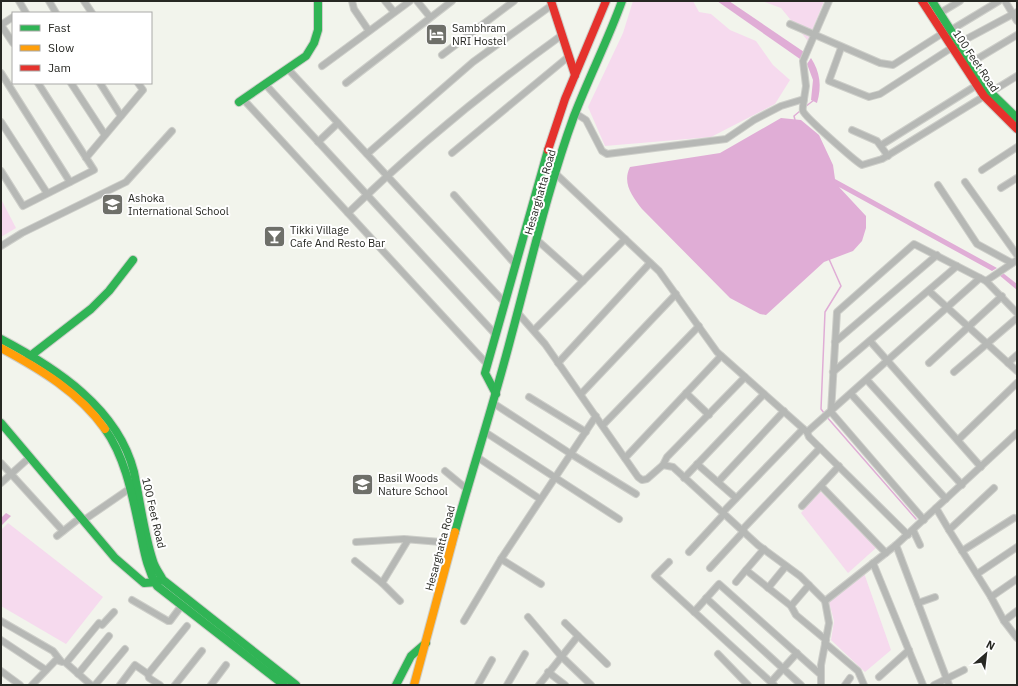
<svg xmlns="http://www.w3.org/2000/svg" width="1018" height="686" viewBox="0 0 1018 686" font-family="'IBM Plex Sans',sans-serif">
<rect width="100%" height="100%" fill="#f2f4ec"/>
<g fill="#f6daee">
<polygon points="633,1 693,1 699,12 711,14 730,30 756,41 773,65 790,80 775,104 711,137 605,146 588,107 623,33"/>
<polygon points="762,1 824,1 808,41 781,8"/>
<polygon points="1,199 16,228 1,237"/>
<polygon points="820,491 877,547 848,573 801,513"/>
<polygon points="8,523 103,597 66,644 1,606 1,530"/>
<polygon points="864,573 891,650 865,672 831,640 834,621 829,602"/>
</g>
<g fill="#e0add6">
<polygon points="717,1 729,1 804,52 800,59"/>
<path d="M811 58C820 72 822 86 817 103L811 100 813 80 807 64Z"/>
<path d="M781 118 801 120 819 135 833 165 835 179 997 268 992 271 839 187 866 216V228L862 241 853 251 824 262 766 315 760 314 730 298 642 209C632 196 622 183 630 167L720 153Z"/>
<polygon points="1003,273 1017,284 1017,290 999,275"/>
<polygon points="6,513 11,516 1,526 1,518"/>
</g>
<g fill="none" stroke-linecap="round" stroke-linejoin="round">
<g stroke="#e0add6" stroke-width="1.5">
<polyline points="805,107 814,100"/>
<polyline points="795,120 794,116 800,111"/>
<polyline points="824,413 821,409 825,312 841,286 829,259"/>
<polyline points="826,416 916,519"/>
</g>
<defs>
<g id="street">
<polyline points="19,1 26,13"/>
<polyline points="49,1 56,13"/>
<polyline points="84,1 92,13"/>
<polyline points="352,1 354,9 369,31"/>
<polyline points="385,1 394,12"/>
<polyline points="417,1 430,17"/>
<polyline points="1005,1 1017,21"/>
<polyline points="940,13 960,1"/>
<polyline points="790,24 880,63 893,65 943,33"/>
<polyline points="1,25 13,43"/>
<polyline points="1,25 13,17"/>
<polyline points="951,30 999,1"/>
<polyline points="841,48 829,81 869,97 880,94 959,43 1017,12"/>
<polyline points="442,55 514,1"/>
<polyline points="972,62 1017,35"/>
<polyline points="322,66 410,1"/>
<polyline points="288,69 505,303"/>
<polyline points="1,73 70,182"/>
<polyline points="71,83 105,135"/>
<polyline points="100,83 121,116"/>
<polyline points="346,83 452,1"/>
<polyline points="265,84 496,335"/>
<polyline points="243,99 487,364"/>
<polyline points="804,99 806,86 803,61 829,1"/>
<path d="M575 113 586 120 602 151 607 154 726 139 754 120 781 106 804 99C804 102 802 108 803 111 805 117 855 161 862 165L882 159 1017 76"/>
<polyline points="1,122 47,193"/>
<polyline points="852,130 877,141 888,156"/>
<polyline points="318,142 338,123"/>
<polyline points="883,144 977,85"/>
<polyline points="452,153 568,57"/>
<polyline points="367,154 473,62 552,5"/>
<polyline points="86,158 143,90 138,83"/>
<polyline points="982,170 1017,147"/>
<polyline points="1,171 23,206 94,170 38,83"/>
<polyline points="556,174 659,271 717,352 807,432 980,278"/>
<polyline points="965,182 1017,255"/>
<polyline points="938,185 977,244 1012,263"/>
<polyline points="1001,188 1017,178"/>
<polyline points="454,195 515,264"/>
<path d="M348 213C415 148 487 89 562 35"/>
<polyline points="537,240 583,281"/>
<polyline points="1,246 22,233 126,182 172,131"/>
<polyline points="986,281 1017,260"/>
<polyline points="929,291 1017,371"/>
<polyline points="517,312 545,344 638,477 642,480 647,479 663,465 673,467 758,545 800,576 825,601"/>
<polyline points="534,330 625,239"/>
<polyline points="870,341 981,467"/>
<polyline points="835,342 937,255"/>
<polyline points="558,363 650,263"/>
<polyline points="929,363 1002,296"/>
<polyline points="1008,363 1017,355"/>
<polyline points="833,372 957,266"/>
<polyline points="954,372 1017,318"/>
<polyline points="867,380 962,485"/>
<polyline points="686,393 709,415"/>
<polyline points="581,394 676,294"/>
<polyline points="851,394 946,499"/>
<polyline points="529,397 586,432"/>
<polyline points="493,403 571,454 636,494"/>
<polyline points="603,425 699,326"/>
<polyline points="485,432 619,519"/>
<polyline points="807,432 809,437 908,535"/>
<polyline points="958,440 1017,383"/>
<polyline points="477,457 540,499"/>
<polyline points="625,458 721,356"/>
<polyline points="1,463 63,531"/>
<polyline points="697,464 736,498"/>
<polyline points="663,465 667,457 745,377"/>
<polyline points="445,471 468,490"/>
<polyline points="684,478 764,394"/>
<polyline points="718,482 784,411"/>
<polyline points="1,483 30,457"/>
<polyline points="821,486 886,553"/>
<polyline points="994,488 949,530 991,597 1017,579"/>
<polyline points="802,506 839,466"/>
<polyline points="936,508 949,530"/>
<polyline points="723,512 803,429"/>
<polyline points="84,520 129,489"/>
<polyline points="924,520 831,412 837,312 914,244 986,281 1017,313"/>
<polyline points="742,530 820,448"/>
<polyline points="913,530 920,545"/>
<polyline points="57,536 81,517"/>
<polyline points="356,542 404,539 453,543"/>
<polyline points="896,545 949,685"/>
<polyline points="962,551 1014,518"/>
<polyline points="689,552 724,514"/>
<polyline points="501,559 541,584"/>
<polyline points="355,561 382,583 408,540"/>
<polyline points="669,562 655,576 774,685"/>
<polyline points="873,563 923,685"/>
<polyline points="710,568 744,531"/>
<polyline points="746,570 764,549"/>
<polyline points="977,574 1017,547"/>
<polyline points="736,582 746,570 791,606 796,615 826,640"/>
<polyline points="382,583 400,601"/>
<polyline points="768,588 786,566"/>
<polyline points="991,597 1004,621 1017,638"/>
<polyline points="706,598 801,685"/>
<polyline points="132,600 168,621 170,621 182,605"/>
<polyline points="918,603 935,597"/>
<polyline points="791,606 809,585"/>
<polyline points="694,612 719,584 820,674"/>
<polyline points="528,617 561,656 591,685"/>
<polyline points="1,621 53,651 60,660"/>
<polyline points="464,621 501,559 596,416"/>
<polyline points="1004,621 1017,611"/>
<polyline points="565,623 607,664"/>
<polyline points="1,640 46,670"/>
<polyline points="825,643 858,671 864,685"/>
<polyline points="718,654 748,685"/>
<polyline points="1,671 20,685"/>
<polyline points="548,672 565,685"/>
<polyline points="78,674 109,636"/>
<polyline points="879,677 909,650"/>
<polyline points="771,682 797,653"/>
<polyline points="32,685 56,660 62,662"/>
<polyline points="91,685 66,663 99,623 102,625 114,612"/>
<polyline points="95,685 125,649"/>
<polyline points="120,685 135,665 148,674"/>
<polyline points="160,685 149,678 148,674 187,626"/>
<polyline points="175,685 202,651"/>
<polyline points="211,685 226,665"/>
<polyline points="478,685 492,660"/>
<polyline points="507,685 525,654"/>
<polyline points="539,685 578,636"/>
<polyline points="821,685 821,665 829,623 825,601 896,545 1017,433"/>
<polyline points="845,685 850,678"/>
<polyline points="934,685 964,670"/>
</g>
<g id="fast">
<polyline points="932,1 990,92 1017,118"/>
<polyline points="239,102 306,56 314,43 318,30 318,1"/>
<path d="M1 339C56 368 118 408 134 472 140 501 144 534 153 561 155 568 160 574 163 580L296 685"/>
<polyline points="29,357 91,309 109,291 133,260"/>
<polyline points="496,394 485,373 548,150"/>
<polyline points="1,423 115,558 144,583 158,582"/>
<path d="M105 429C125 457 132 494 139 527 144 549 146 567 157 586L284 685"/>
<path d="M455 532C473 467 494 403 511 337 531 263 548 187 574 116 589 77 608 40 622 1"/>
<polyline points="396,685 411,656 426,643"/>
</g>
<g id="slow">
<path d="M1 348C40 369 79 392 105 429"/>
<polyline points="414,685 455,532"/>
</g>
<g id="jam">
<polyline points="551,1 575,75"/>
<polyline points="922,1 984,96 1017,129"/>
<polyline points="548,150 565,99 606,1"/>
</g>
</defs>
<use href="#street" stroke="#cdcec9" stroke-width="8"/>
<use href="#fast" stroke="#cdcec9" stroke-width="10"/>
<use href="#slow" stroke="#cdcec9" stroke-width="10"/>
<use href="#jam" stroke="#cdcec9" stroke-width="10"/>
<use href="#street" stroke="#b6b8b5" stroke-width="6"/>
<use href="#fast" stroke="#30b455" stroke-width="8"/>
<use href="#slow" stroke="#ff9f0a" stroke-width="8"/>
<use href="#jam" stroke="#e5322d" stroke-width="8"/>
</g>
<defs>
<symbol id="hotel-square" viewBox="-11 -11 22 22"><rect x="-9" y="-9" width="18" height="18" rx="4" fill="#6e6f69" stroke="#fff"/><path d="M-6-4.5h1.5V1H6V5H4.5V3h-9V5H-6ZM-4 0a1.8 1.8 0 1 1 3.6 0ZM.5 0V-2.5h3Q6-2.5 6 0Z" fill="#fff"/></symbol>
<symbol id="school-square" viewBox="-11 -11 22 22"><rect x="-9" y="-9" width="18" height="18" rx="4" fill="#6e6f69" stroke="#fff"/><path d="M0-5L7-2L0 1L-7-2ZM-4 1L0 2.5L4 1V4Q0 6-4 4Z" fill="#fff"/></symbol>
<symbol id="bar-square" viewBox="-11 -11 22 22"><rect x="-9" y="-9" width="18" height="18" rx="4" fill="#6e6f69" stroke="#fff"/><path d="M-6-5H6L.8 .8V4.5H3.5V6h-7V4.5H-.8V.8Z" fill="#fff"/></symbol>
</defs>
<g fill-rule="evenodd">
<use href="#hotel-square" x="424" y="22" width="25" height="25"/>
<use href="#school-square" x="100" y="192" width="25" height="25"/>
<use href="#bar-square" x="262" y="224" width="25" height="25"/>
<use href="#school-square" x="350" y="472" width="25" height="25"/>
</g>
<g text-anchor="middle" stroke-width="4" stroke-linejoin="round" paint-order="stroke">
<g font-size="11" fill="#272823" stroke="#fff" text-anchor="start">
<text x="452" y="32">Sambhram<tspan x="452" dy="13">NRI Hostel</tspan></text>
<text x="128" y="202">Ashoka<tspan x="128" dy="13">International School</tspan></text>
<text x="290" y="234">Tikki Village<tspan x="290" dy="13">Cafe And Resto Bar</tspan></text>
<text x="378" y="482">Basil Woods<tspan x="378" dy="13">Nature School</tspan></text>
</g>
<g font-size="11" fill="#272823" stroke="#fff">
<text transform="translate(976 61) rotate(56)" y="4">100 Feet Road</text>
<text transform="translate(540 192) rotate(-74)" y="4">Hesarghatta Road</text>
<text transform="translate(154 513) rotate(77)" y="4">100 Feet Road</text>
<text transform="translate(440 548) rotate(-75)" y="4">Hesarghatta Road</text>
</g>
</g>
<rect width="1018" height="686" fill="none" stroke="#272823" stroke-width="4"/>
<rect x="12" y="12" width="140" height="72" fill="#ffffff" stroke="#a9a9a7"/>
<rect x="20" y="25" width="20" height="6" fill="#30b455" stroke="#a9a9a7"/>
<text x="48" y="32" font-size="12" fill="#272823">Fast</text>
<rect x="20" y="45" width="20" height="6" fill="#ff9f0a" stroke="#a9a9a7"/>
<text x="48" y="52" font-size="12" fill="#272823">Slow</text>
<rect x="20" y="65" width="20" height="6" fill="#e5322d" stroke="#a9a9a7"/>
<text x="48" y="72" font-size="12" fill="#272823">Jam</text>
<g transform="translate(986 654) rotate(28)" stroke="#ffffff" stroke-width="3" paint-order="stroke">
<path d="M0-3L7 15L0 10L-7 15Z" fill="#272823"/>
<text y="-6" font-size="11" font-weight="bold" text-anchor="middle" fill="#272823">N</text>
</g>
</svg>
